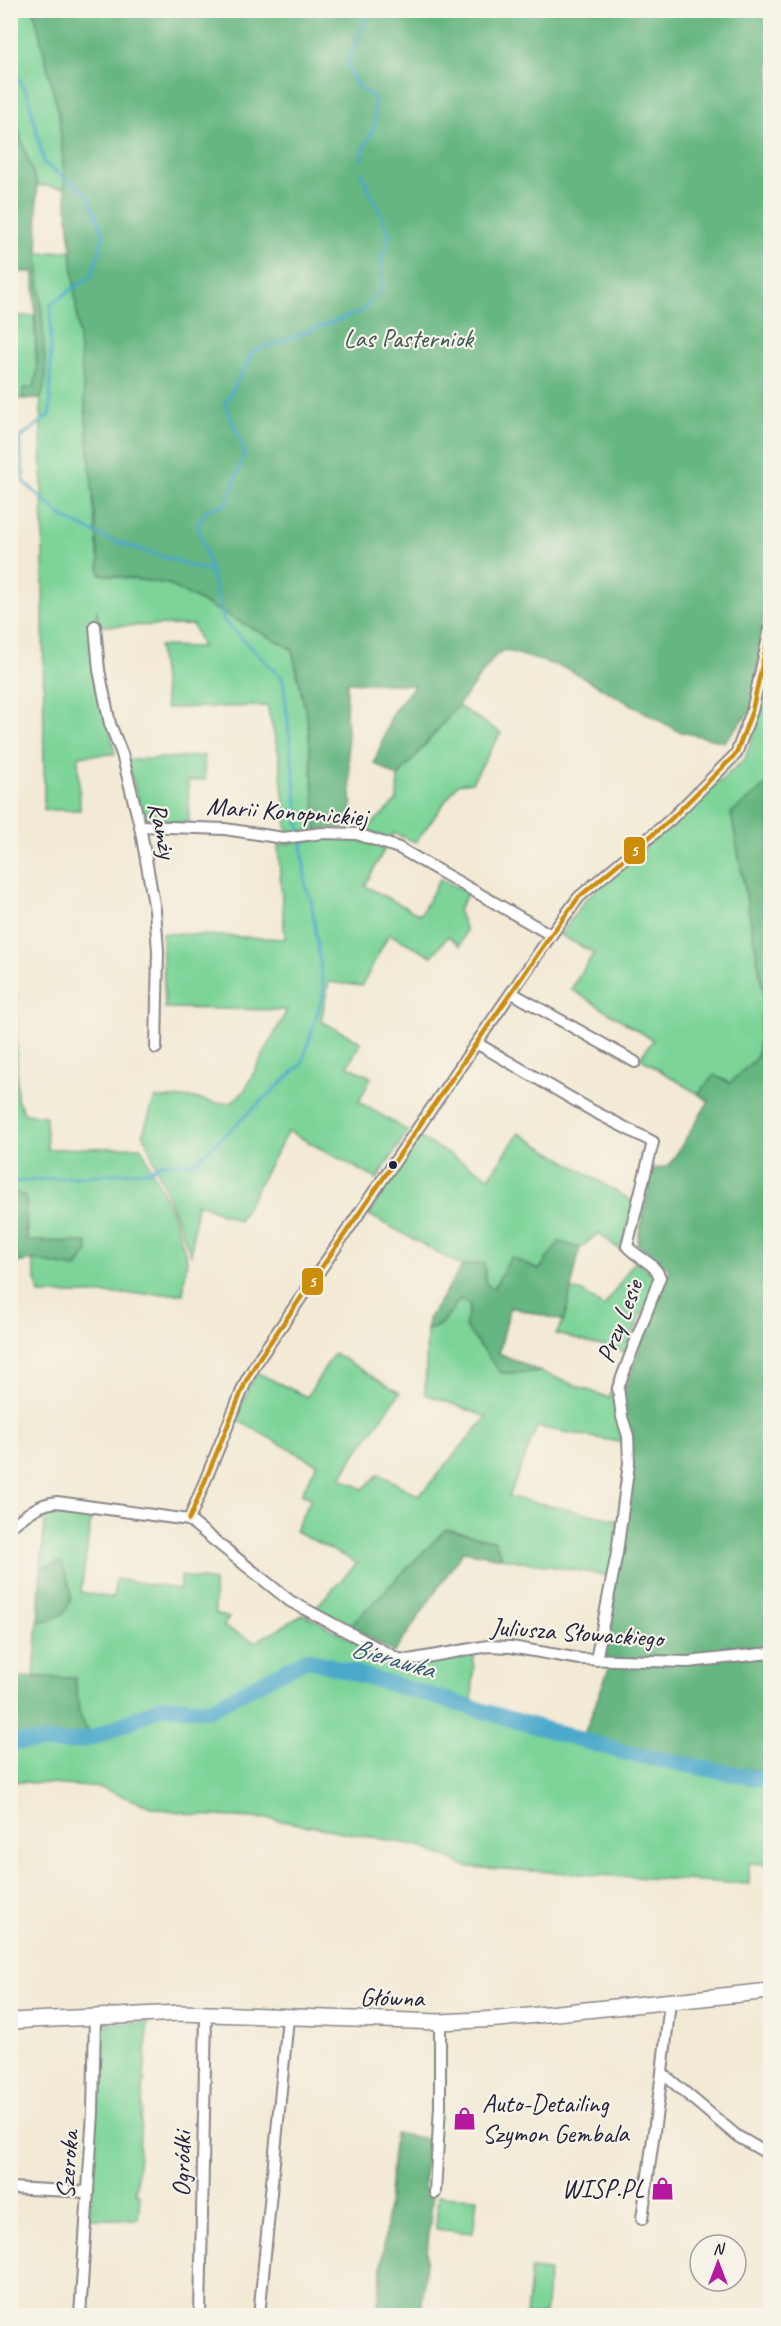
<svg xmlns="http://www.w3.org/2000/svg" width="781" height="2326" viewBox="0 0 781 2326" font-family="Caveat,sans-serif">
<rect width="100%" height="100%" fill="#f7f3e8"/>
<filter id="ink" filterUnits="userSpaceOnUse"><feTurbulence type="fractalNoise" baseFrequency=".0167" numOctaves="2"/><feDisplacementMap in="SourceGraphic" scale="12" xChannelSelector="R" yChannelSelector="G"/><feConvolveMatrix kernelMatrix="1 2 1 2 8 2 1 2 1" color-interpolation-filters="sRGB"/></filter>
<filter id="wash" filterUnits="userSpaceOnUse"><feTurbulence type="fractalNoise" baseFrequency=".008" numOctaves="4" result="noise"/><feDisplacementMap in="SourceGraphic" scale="24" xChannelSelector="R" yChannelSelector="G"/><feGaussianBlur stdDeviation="1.35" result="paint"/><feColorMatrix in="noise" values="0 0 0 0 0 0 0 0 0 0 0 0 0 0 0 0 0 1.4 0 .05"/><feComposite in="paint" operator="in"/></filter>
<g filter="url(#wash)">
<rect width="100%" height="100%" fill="#f3ead5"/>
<g fill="#7cd498" stroke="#4f7b6a" stroke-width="1.5">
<polygon points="11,11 34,11 59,115 65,188 37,185 21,139 14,106 11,100"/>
<polygon points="71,250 100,574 168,584 292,649 308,723 317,830 287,833 279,754 267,706 166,708 159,646 202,647 193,625 99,626 97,609 93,643 115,754 78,756 80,810 44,810 43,541 38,254"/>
<polygon points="10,316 34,316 37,373 34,387 22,396 27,399 11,399"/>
<polygon points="770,675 770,782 731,813 764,995 757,1057 730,1083 714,1076 698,1094 640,1058 653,1040 571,989 594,953 560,935 584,901 745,759 763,707"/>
<polygon points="458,706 501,733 472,782 458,784 416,842 393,833 389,840 366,830 397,800 398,777"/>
<polygon points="204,756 205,780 188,781 189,823 144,821 127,760"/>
<polygon points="322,838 357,840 385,848 365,886 420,915 440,879 468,893 458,910 466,930 460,946 448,936 432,956 389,934 362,986 329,982 321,1021 361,1042 348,1066 371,1077 359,1102 408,1131 377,1179 288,1131 239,1221 197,1203 191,1255 143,1133 155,1098 194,1098 215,1103 231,1103 244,1091 287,1010 165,1008 162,933 285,939 278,845"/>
<polygon points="10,996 16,996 17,1099 25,1114 46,1116 47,1149 141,1147 172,1212 187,1258 183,1294 39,1294 32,1260 76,1268 88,1251 87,1242 27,1241 26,1198 11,1190"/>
<polygon points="519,1133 634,1202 621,1251 599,1233 580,1248 559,1242 539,1270 494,1288 486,1285 484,1264 462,1266 369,1215 388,1183 419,1137 489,1177"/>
<polygon points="634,1262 646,1268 654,1276 653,1290 625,1352 556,1334 564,1320 571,1290 581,1291 604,1307"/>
<path d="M460 1299 470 1305 501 1373 541 1372 609 1398 614 1384 625 1443 537 1427 509 1497 618 1520 610 1576 502 1558 495 1541 446 1529 350 1626 315 1608 357 1563 295 1531 311 1498 301 1494 317 1464 235 1419 256 1372 307 1397 334 1353 400 1393 352 1459 341 1478 363 1489 379 1474 419 1496 487 1417 425 1394 427 1330C443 1328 451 1310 460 1299Z"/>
<path d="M46 1507H65L92 1512 81 1592 113 1598 116 1579 180 1589 181 1576 214 1581 215 1613 229 1618 223 1626 255 1642 304 1614 396 1664 474 1654 472 1704 306 1656 256 1679 274 1683 307 1665 661 1763 729 1778 710 1767 770 1771V1864L749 1863V1884L468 1867 420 1846 271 1819 197 1815 151 1807 102 1788 11 1781 10 1743C45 1743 73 1747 105 1733L89 1736 79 1712 75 1679 34 1676 38 1621H50L61 1563 41 1568Z"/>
<polygon points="148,2022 136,2192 140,2196 138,2219 89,2219 100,2025"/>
<polygon points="438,2196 477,2198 473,2233 436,2229"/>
<polygon points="531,2269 549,2271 545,2315 526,2315"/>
</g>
<g fill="#65b680" stroke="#446c5e" stroke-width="1.5">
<polygon points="34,11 770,11 770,594 766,594 753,708 724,742 678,731 568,669 504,650 496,655 463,699 398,777 374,763 393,712 415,685 347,682 346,716 353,827 317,830 308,723 292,649 168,584 100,574 59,115"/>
<polygon points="10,106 14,106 21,139 37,185 38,254 46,376 43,393 40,399 27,399 22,396 23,388 34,387 37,373 34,272 14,272 13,251 11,251"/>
<polygon points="770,782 770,1771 710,1767 583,1737 609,1668 602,1640 626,1513 623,1394 669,1269 637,1244 652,1170 669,1166 709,1101 698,1094 714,1075 730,1083 757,1057 764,995 731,813"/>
<polygon points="10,1190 26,1197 25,1229 27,1241 87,1242 88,1251 77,1268 32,1260 11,1264"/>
<path d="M559 1242 580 1248 564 1321 510 1307 499 1353 541 1372 501 1373 465 1327 470 1305 460 1299C450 1310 444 1328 427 1330L428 1319 462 1266 484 1263 486 1285 494 1288 511 1257 539 1270Z"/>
<polygon points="446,1529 495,1541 502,1558 463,1551 394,1653 350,1626"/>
<path d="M61 1562C65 1572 71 1584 71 1595 71 1613 53 1622 38 1621L41 1568Z"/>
<polygon points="11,1677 75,1678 79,1712 89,1736 11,1738"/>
<polygon points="395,2133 427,2139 424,2190 433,2191 421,2315 377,2316"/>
</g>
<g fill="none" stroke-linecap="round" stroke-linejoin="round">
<g stroke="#4ca9cb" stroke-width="3">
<polyline points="10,66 28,95 44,163 87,193 104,235 92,275 51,304 50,414 19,439 24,482 64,518 110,540 211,572"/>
<polyline points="361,160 362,153 375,125 374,97 358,87 347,65 369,10"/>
<polyline points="300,829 283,679 224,621 198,525 206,510 226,504 245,452 225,404 253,352 362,311 383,288 381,261 390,235 361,172"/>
<polyline points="10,1182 149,1171 162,1163 194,1163 302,1064 324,991 311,899 306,889 302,843"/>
</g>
<polyline stroke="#4ca9cb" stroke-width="16" points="10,1742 68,1742 93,1738 163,1706 208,1710 307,1659 626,1753 770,1781"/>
</g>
</g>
<g filter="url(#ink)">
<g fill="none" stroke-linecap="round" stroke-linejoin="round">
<defs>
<g id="minor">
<polyline points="95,626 99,670 110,724 122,754 140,826 155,910 158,951 156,1048"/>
<polyline points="140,826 225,829 283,838 323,833 357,834 399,848 551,935"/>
<polyline points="512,993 635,1062"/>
<path d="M478 1044 593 1111 653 1142 627 1246C637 1258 654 1262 660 1277L618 1388 622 1417 628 1436 629 1463 617 1553 596 1660"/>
<polyline points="189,1520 246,1381 260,1357 551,935 579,897 670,820 736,754 752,711 770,629"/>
<path d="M10 1527C26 1515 37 1504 57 1502L189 1520 290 1601 398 1659 409 1660 488 1646 511 1647 580 1659 688 1662 770 1653"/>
<polyline points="670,2002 662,2073 737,2136 770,2155"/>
<polyline points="10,2188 88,2192"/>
<polyline points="435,2193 440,2106 440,2022"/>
<polyline points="642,2219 662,2073"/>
<polyline points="80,2316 93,2112 95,2017"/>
<polyline points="200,2316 206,2014"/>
<polyline points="259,2316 288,2018"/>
</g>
<polyline id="secondary" points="10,2021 181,2013 440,2022 499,2019 770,1991"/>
</defs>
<use href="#minor" stroke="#8a8688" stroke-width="14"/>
<use href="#secondary" stroke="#8a8688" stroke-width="18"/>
<use href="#minor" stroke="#fff" stroke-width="10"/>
<use href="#secondary" stroke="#fff" stroke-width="15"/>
<defs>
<polyline id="bus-1" points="189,1520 246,1381 260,1357 551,935 579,897 670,820 736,754 752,711 770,629"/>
</defs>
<use href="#bus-1" stroke="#f7f3e8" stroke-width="9"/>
<use href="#bus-1" stroke="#cc8c0c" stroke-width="4.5"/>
</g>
</g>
<defs>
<symbol id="shop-bare" viewBox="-9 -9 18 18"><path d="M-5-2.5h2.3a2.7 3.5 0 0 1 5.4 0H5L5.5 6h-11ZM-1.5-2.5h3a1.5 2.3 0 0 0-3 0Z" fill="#b5179e" stroke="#f7f3e8" stroke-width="2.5" paint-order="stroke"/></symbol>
</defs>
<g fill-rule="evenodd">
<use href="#shop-bare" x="448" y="2102" width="33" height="33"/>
<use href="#shop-bare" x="646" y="2172" width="33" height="33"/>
</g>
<circle fill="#22223b" stroke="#f7f3e8" stroke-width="2" cx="393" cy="1165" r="5"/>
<g text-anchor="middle" stroke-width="4.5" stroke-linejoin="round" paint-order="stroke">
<g font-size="26" fill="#3d5757" stroke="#f7f3e8">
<text x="408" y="347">Las Pasterniok</text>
</g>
<g font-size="26" fill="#22223b" stroke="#f7f3e8">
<text transform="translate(287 811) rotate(4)" y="9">Marii Konopnickiej</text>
<text transform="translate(163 830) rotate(78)" y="9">Ramży</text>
<text transform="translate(619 1321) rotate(-69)" y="9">Przy Lesie</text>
<text transform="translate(577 1632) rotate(4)" y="9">Juliusza Słowackiego</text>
<text transform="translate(392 1997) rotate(1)" y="9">Główna</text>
<text transform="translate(181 2164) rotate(-89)" y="9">Ogródki</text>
<text transform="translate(67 2165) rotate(-86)" y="9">Szeroka</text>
</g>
<g font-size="26" fill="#22223b" stroke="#f7f3e8" text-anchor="start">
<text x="482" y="2112">Auto-Detailing<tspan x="482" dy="30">Szymon Gembala</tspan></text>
<text x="644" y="2197" text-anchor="end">WISP.PL</text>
</g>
<g font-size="27" font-style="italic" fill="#335875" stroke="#f7f3e8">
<text transform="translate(393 1658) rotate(16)" y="9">Bierawka</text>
</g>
</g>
<g stroke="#f7f3e8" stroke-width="2">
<rect x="623" y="836" width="23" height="29" rx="6" fill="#cc8c0c"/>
<rect x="301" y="1267" width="23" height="29" rx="6" fill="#cc8c0c"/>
</g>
<g font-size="16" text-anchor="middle" font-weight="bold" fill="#fff">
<text x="634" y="856">5</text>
<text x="312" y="1287">5</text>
</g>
<rect width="781" height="2326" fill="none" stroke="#f7f3e8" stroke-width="36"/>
<g transform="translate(718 2263)"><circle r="28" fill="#f7f3e8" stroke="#a29fa3" stroke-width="1.5"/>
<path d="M0-4.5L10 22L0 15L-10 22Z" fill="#b5179e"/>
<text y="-9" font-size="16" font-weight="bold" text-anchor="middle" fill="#22223b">N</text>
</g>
</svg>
